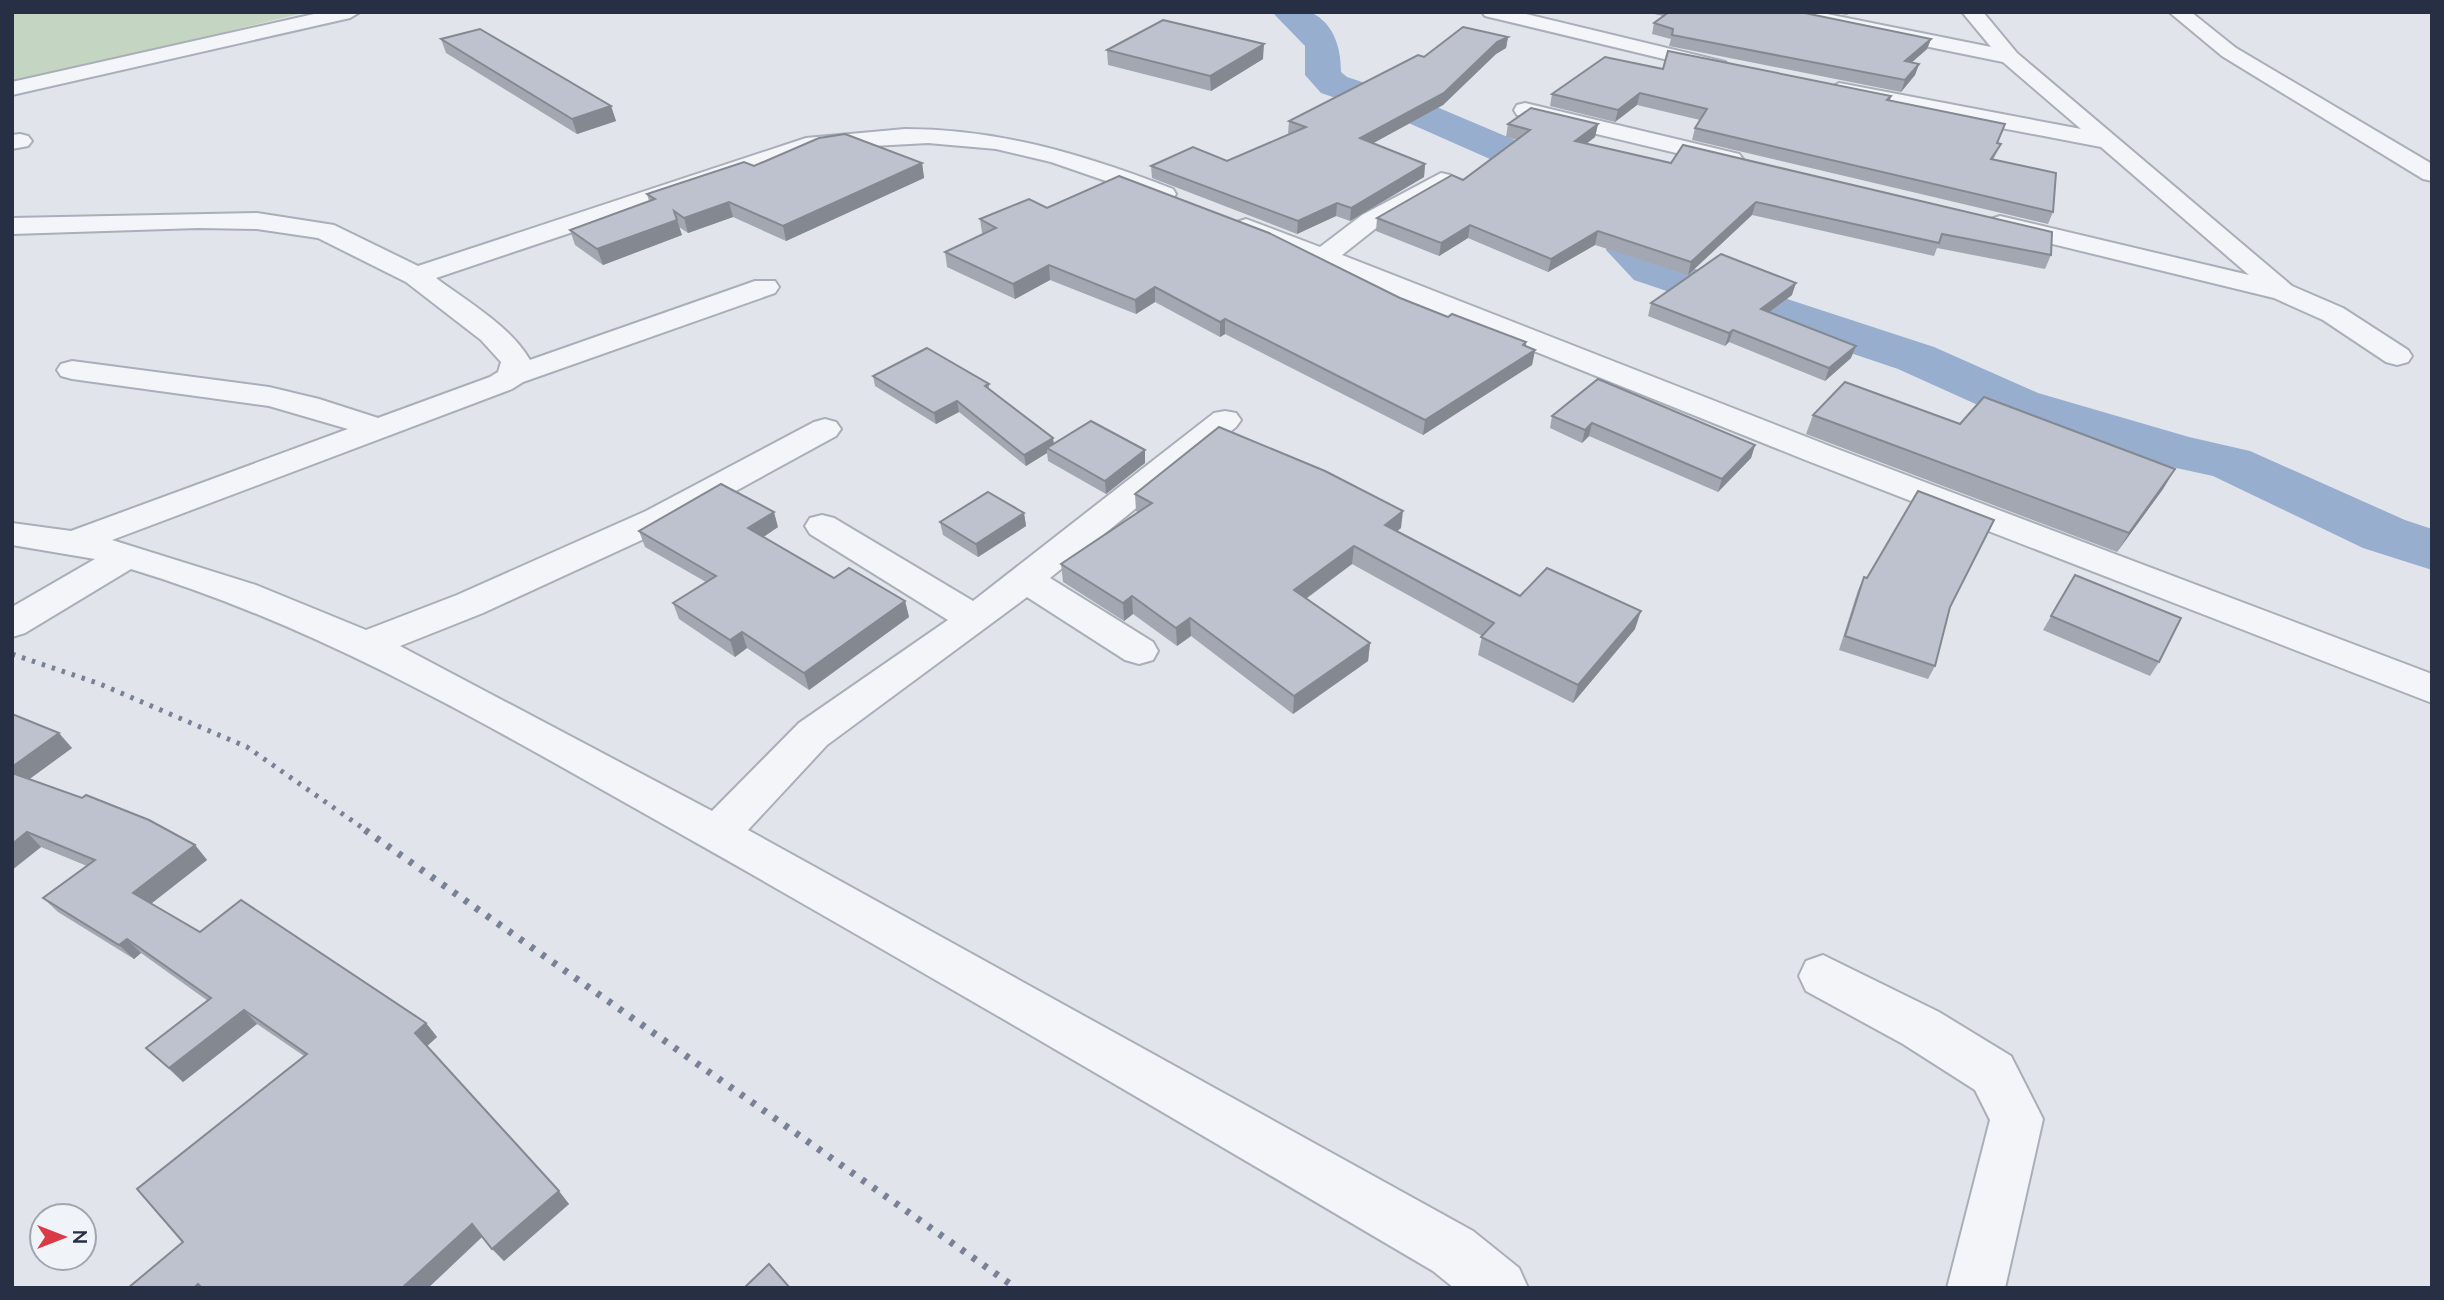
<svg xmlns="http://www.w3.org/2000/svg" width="2444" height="1300" viewBox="0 0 2444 1300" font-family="Mulish,sans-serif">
<rect width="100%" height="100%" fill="#e1e4eb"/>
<polygon fill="#c4d5c1" points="12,12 307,12 12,85"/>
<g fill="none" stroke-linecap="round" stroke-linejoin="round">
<path fill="#98aece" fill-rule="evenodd" d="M1272 12C1284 12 1302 9 1312 13 1335 24 1341 50 1341 72L1347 77 1432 105 1583 169 1633 184 1651 196 1670 222 1653 240 1652 247 1668 260 1934 347 2038 393 2189 437 2250 451 2405 520 2432 529V570L2363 548 2213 476 2158 464 2000 415 1898 369 1634 280 1606 250 1608 235 1624 219 1603 202 1553 187 1404 121 1321 93 1305 75V46Z"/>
<defs>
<g id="minor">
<polygon points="323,12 360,12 350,18 12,95 12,82"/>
<polygon points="1482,12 1518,12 1725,62 1729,66 1718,72 1485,16"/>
<polygon points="1777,12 1817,12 1991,47 1962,12 1983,12 2017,53 2292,286 2343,308 2408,350 2412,356 2408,362 2397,365 2386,362 2323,320 2274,298 1991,229 1987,224 1991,219 2000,216 2249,275 2101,147 1839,97 1828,90 1839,83 2081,129 2003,62 1787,18"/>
<polygon points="2169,12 2191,12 2236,48 2432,164 2432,181 2423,179 2222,56"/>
<polygon points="1525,103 1739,154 1743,159 1739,164 1731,166 1517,115 1514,110 1517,105"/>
<path d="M905 129C1000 129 1085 155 1173 189L1176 194 1173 199 1164 201 1051 162 996 149 928 143 836 148 817 150 436 278C468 302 509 325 530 360L755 281H775L779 287 775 293 523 382 512 389 112 540 256 585 366 630 457 595 646 511 814 422 825 419 836 422 841 429 836 436 670 527 483 613 400 646 712 811 799 723 948 620 810 534 805 526 810 518 822 515 834 518 973 601 1214 413 1225 411 1236 413 1241 420 1236 427 1050 578 1153 642 1158 651 1153 660 1139 664 1125 660 1027 597 827 745 748 830 1473 1231 1519 1268 1528 1288H1454L1433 1271C1185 1125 937 979 686 837 506 736 329 629 131 569L25 633 12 637V607L95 559 12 545V523L71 531 348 429 269 406 72 379 61 376 57 370 61 364 72 361 269 387 319 399 378 418 490 377 498 372 501 362 481 340 406 282 318 238 257 229 198 228 12 234V218L257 213 334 225 418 266 806 138Z"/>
<polygon points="20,134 28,136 32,141 28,146 12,149 12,135"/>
<polygon points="1441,173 1450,175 1453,180 1450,185 1380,225 1342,255 1832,447 2432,674 2432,703 1808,461 1237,232 1233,227 1237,222 1246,219 1320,247 1362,215"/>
<polygon points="1823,955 1939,1012 2011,1056 2043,1119 2005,1288 1947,1288 1990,1120 1975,1090 1903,1044 1806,991 1799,976 1806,961"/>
</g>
</defs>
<use href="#minor" stroke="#a9aeb9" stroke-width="4"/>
<use href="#minor" fill="#f4f5f8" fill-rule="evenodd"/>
<polyline stroke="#788196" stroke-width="5" stroke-dasharray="3.5 7" stroke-linecap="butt" points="12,654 100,684 247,747 367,831"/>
<polyline stroke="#788196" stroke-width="7" stroke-dasharray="4.5 9" stroke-linecap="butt" points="365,830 1016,1288"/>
</g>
<g fill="#a3a7b1">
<polygon points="1645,12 1800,12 1931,39 1927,49 1912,62 1919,64 1915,75 1901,92 1669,46 1671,39 1652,34 1654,23 1663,16"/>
<polygon points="1831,12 1851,12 1847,15"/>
<polygon points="1508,37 1506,48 1496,54 1443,105 1373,143 1425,164 1424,177 1350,221 1336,216 1297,234 1152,178 1151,166 1227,161 1290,134 1288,133 1289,121 1424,57"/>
<polygon points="441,39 611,106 616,121 577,134 446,53"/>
<polygon points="1107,50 1263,59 1211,91 1108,65"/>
<polygon points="1663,69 1891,96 1890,101 2001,144 1993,160 2053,212 2048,224 1692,140 1695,128 1700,120 1637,105 1615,122 1550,106 1552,94"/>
<polygon points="1508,124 1598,124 1595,137 1586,144 2051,255 2045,269 1937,248 1934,256 1752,215 1688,275 1595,245 1548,272 1468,238 1439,256 1376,231 1377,218 1463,180 1517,140 1506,137"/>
<polygon points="922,163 924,178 786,241 733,217 688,233 679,227 682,235 603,265 575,245 570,230 649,201 647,194 754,166"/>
<polygon points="1047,208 1400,298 1448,317 1526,342 1526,346 1535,350 1532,365 1423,435 1225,334 1220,337 1155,302 1136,314 1050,280 1015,299 947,267 945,252 983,234 982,233 980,219"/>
<polygon points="1792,295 1770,312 1851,358 1825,381 1729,342 1725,346 1648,316 1651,303"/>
<polygon points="873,376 989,384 989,389 1054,444 1145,463 1106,494 1048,461 1047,453 1026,466 959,412 936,424 875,386"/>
<polygon points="1813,415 1960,424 2175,469 2163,489 2117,552 1806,434"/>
<polygon points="1552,416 1755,445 1751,458 1718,492 1589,436 1582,443 1550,428"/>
<polygon points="1135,494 1401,528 1397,531 1520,596 1635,629 1573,703 1478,655 1482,636 1352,564 1306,599 1370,643 1368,661 1293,714 1191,636 1177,646 1133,614 1124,621 1063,582 1061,564 1138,512 1136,511"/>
<polygon points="1024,513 1026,526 978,557 943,535 940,522"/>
<polygon points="778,527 763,537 834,578 905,601 909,617 809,690 747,648 735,657 679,619 673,603 706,582 645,547 639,531"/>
<polygon points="2075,575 2159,662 2150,676 2043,630"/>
<polygon points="1864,577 1950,607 1935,666 1928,679 1839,650 1858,590"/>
<polygon points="12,714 72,748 29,779 195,845 207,860 151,903 200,932 426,1023 437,1037 427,1046 569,1204 504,1261 482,1237 428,1288 128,1288 183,1242 304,1056 257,1024 183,1082 146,1048 208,1001 141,953 134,959 58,912 43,898 87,866 41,847 12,870"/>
</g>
<g fill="#848890">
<polygon points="1508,37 1506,48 1496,54 1443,105 1359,151 1360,138 1497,42"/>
<polygon points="1931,39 1927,49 1901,72 1905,61"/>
<polygon points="1264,44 1263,59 1211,91 1210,76"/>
<polygon points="1919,64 1915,75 1901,92 1905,80"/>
<polygon points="1640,93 1637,105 1615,122 1618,110"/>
<polygon points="611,106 616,121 577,134 572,119"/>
<polygon points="1598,124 1595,137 1573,154 1575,141"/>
<polygon points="922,163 924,178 786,241 783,226"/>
<polygon points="1425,164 1424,177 1350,221 1351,208"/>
<polygon points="729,202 733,217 688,233 684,218"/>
<polygon points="1756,202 1752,215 1688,275 1691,262"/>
<polygon points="1337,203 1336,216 1297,234 1298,221"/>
<polygon points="677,220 682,235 603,265 597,249"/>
<polygon points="1470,225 1468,238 1439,256 1441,243"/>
<polygon points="1598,231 1595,245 1548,272 1551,259"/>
<polygon points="1049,265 1050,280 1015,299 1013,284"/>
<polygon points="1796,283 1792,295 1757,321 1761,309"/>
<polygon points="1155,287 1155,302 1136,314 1135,300"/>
<polygon points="1225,319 1225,334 1220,337 1220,322"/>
<polygon points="1733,330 1729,342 1725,346 1729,333"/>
<polygon points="1526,342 1524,357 1535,350 1532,365 1423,435 1425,420"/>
<polygon points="1856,346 1851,358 1825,381 1829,368"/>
<polygon points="957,401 959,412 936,424 934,413"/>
<polygon points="1592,423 1589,436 1582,443 1585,430"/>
<polygon points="1053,438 1055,449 1047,448 1047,453 1026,466 1024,455"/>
<polygon points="1755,445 1751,458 1718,492 1722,479"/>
<polygon points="1145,450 1145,463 1106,494 1105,481"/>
<polygon points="2175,469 2163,489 2117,552 2129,533"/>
<polygon points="1403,511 1401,528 1383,542 1385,525"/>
<polygon points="774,512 778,527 753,544 748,528"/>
<polygon points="1024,513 1026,526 978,557 976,544"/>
<polygon points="1354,546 1352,564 1293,608 1294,590"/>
<polygon points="1132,596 1133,614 1124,621 1123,603"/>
<polygon points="905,601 909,617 809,690 804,673"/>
<polygon points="1641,611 1635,629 1573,703 1578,685"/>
<polygon points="1190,618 1191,636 1177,646 1176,628"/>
<polygon points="742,632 747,648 735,657 730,640"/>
<polygon points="1370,643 1368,661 1293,714 1294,696"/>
<polygon points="59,733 72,748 20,786 12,777 12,767"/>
<polygon points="27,832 41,847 12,870 12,844"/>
<polygon points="195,845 207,860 147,907 133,893"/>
<polygon points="127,939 141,953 134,959 119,945"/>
<polygon points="244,1010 257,1024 183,1082 169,1068"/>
<polygon points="426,1023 437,1037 426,1047 415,1033"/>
<polygon points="559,1191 569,1204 504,1261 492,1249"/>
<polygon points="472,1224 483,1236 428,1288 402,1288"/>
</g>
<g fill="#bdc2ce" stroke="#848890" stroke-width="2">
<polygon points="1669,12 1800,12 1931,39 1905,61 1919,64 1905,80 1672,35 1673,29 1654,23"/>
<polygon points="1163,20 1264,44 1210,76 1107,50"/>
<polygon points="1463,27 1508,37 1497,42 1444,93 1360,138 1425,164 1351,208 1337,203 1298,221 1151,166 1193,147 1227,161 1306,127 1289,121 1418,55 1424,57"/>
<polygon points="480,29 611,106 572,119 441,39"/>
<polygon points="1668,51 1891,96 1887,100 2005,124 1997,143 2001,144 1991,159 2056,173 2053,212 1695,128 1707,109 1640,93 1618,110 1552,94 1605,57 1663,69"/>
<polygon points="1531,108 1598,124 1575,141 1671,163 1683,145 2052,232 2051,255 1942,234 1939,243 1756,202 1691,262 1598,231 1551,259 1470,225 1441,243 1377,218 1452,175 1463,180 1530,130 1508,124"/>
<polygon points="845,134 922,163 783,226 729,202 684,218 674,211 677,220 597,249 570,230 655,199 647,194 744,162 754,166 819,138"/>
<polygon points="1119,176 1269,233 1400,298 1448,317 1452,314 1526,342 1523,345 1535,350 1425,420 1225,319 1220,322 1155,287 1135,300 1049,265 1013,284 945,252 996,228 980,219 1029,199 1047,208"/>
<polygon points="1721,254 1796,283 1761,309 1856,346 1829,368 1733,330 1729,333 1651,303"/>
<polygon points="927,348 989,384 985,386 1053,438 1024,455 957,401 934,413 873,376"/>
<polygon points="1598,379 1755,445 1722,479 1592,423 1585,430 1552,416"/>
<polygon points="1845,382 1960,424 1984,397 2175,469 2129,533 1813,415"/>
<polygon points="1091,421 1145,450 1105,481 1047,448"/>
<polygon points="1219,427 1325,471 1403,511 1385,525 1520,596 1547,568 1641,611 1578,685 1481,637 1494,623 1354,546 1294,590 1370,643 1294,696 1190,618 1176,628 1132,596 1123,603 1061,564 1152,503 1135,494"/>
<polygon points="721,484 774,512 748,528 834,578 849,568 905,601 804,673 742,632 730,640 673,603 716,576 639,531"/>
<polygon points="1918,491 1994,520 1950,607 1935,666 1845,636 1864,577 1867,578"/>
<polygon points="988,492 1024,513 976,544 940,522"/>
<polygon points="2075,575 2181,618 2159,662 2051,616"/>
<polygon points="12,714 59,733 12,767"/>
<polygon points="12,773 82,798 86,795 149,820 195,845 133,893 200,932 241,900 426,1023 415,1033 559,1191 492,1249 472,1224 402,1288 202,1288 198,1284 194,1288 128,1288 183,1242 137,1189 307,1054 244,1010 169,1068 146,1048 211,998 127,939 119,945 43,898 95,860 27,832 12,844"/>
<polygon points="769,1264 790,1288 744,1288"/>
</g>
<rect width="2444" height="1300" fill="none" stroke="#272f44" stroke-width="28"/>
<g transform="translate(63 1237) rotate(90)"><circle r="33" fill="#f0f3f8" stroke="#a0a5b0" stroke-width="2"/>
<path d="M0-5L12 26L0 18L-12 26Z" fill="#db3a44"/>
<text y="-10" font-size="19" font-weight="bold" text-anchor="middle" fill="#272f44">N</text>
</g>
</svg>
